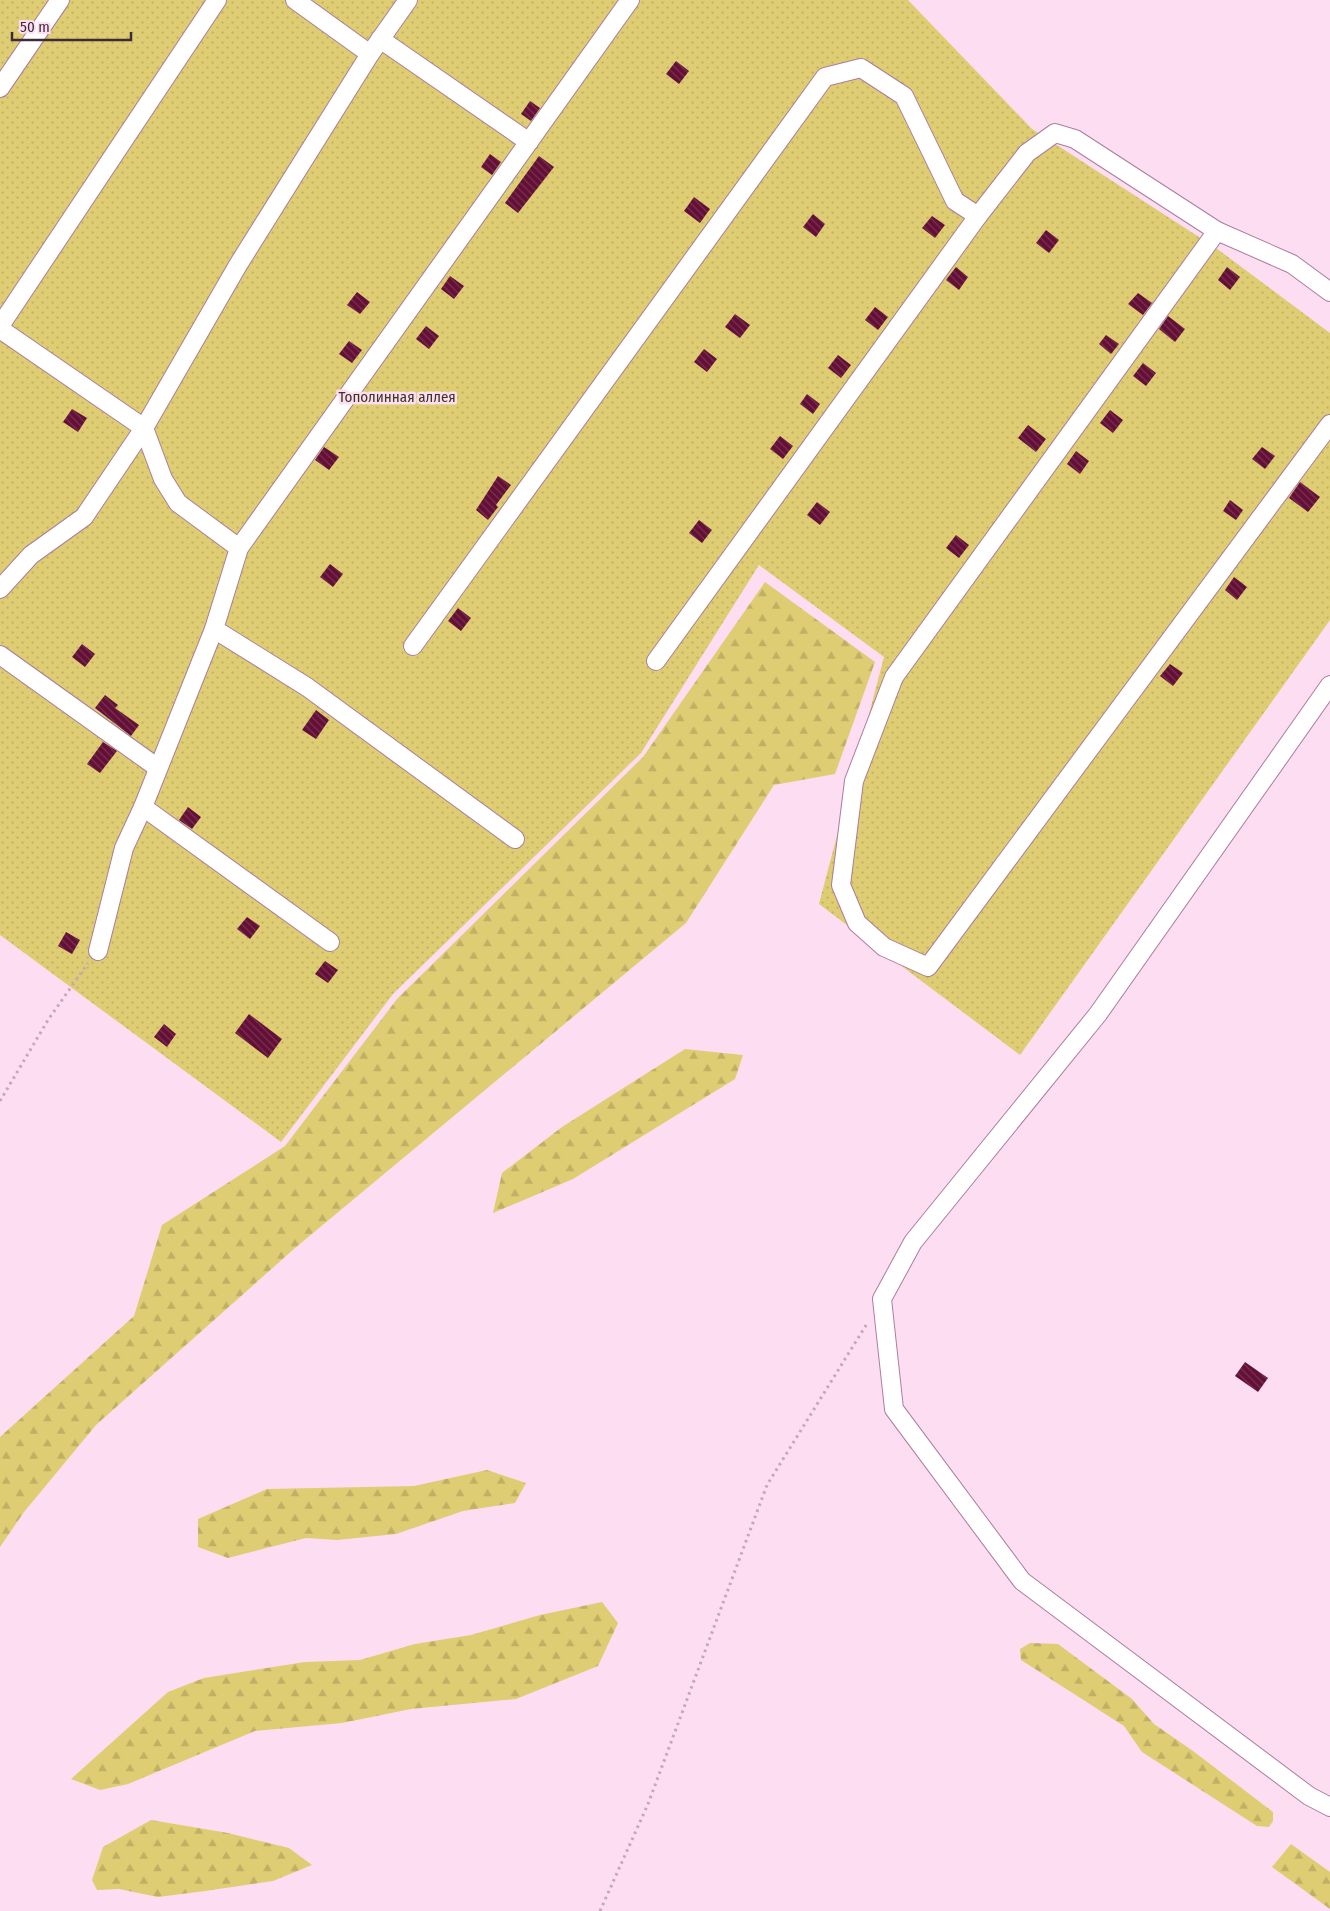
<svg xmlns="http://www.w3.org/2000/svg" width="1330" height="1911" viewBox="0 0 1330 1911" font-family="'Fira Sans Condensed',sans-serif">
<defs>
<pattern id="forest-firs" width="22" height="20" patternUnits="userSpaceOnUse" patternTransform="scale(1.25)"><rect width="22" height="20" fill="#dfcd73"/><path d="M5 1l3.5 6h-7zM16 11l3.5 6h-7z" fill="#c0b064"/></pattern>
<pattern id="garden-dots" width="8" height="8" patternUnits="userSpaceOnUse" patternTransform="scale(1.25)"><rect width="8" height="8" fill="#dfcd73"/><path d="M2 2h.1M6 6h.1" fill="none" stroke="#c0b064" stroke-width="1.8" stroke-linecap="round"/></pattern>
<pattern id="building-back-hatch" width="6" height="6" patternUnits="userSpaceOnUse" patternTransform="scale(1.25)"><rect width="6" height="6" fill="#630f36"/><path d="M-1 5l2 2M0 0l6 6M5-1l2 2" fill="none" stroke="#773252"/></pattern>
</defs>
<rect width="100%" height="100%" fill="#fdddf2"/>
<g fill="url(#forest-firs)">
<polygon points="765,582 875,662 835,774 774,785 686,923 295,1248 96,1425 24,1512 0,1547 0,1437 134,1316 162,1225 285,1146 397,999 643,757"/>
<polygon points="685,1049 743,1055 735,1079 573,1179 493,1213 502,1173 562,1127"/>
<polygon points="487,1470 526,1483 515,1503 463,1511 396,1534 337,1540 306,1538 228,1558 198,1547 198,1519 267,1489 414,1486"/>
<polygon points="602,1602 618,1623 598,1666 516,1699 411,1709 342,1723 255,1731 128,1784 100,1790 71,1779 168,1692 204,1678 305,1662 360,1660 415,1644 471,1635 540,1615"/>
<polygon points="1030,1643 1058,1644 1132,1699 1154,1724 1193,1751 1273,1812 1273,1821 1269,1827 1257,1826 1142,1752 1124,1726 1021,1660 1020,1649"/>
<polygon points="151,1820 228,1833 289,1848 312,1865 273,1881 205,1891 158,1897 119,1889 97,1890 92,1880 103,1847"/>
<polygon points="1291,1844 1330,1872 1330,1909 1272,1867"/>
</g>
<polygon fill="url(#garden-dots)" points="0,0 908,0 1032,129 1216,248 1330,333 1330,620 1020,1055 819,904 884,657 759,565 641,753 393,994 281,1142 0,935"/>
<g fill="url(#building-back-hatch)">
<polygon points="676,61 689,71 679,84 666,74"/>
<polygon points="530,101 540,108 531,121 521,114"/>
<polygon points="490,154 501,162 492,175 481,167"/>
<polygon points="539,156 554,167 518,213 505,203"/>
<polygon points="694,197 710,209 700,223 684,211"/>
<polygon points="813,214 825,224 816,237 803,227"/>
<polygon points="932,216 945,225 935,238 922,228"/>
<polygon points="1046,230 1059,240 1049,253 1036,243"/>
<polygon points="956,267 968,277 959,290 946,280"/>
<polygon points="1227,267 1240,277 1230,290 1218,280"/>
<polygon points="450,276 464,286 454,299 441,289"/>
<polygon points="357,292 370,302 360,314 347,305"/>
<polygon points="1138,293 1152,303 1143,315 1128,304"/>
<polygon points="875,307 888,317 878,330 865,320"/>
<polygon points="735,314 750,325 740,338 725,327"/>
<polygon points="1168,316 1185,329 1175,342 1159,329"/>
<polygon points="426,326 439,336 429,349 416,339"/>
<polygon points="1106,335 1119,344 1111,354 1099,344"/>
<polygon points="349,341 362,350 352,363 339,354"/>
<polygon points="704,349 717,359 707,372 694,362"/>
<polygon points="838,355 851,365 841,378 828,368"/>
<polygon points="1143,363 1156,373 1146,386 1133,376"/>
<polygon points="807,394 820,404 813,414 800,404"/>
<polygon points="72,409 87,418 78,432 63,422"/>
<polygon points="1110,410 1123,420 1113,433 1100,423"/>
<polygon points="1028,425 1046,439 1036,452 1018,438"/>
<polygon points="780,436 793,446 783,459 770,449"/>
<polygon points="324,447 339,457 329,470 315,460"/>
<polygon points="1262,447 1275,456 1265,469 1252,459"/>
<polygon points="1076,451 1089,461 1080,474 1067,464"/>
<polygon points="498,476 511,485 496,505 498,507 488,520 476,510"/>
<polygon points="1300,482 1320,497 1308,512 1289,498"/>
<polygon points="1230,500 1243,510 1236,520 1223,511"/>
<polygon points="817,502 830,512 820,525 807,515"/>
<polygon points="699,520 712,530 702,543 689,533"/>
<polygon points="956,535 969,545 959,558 946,548"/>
<polygon points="330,564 343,574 333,587 320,577"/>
<polygon points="1234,577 1247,587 1237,600 1225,590"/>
<polygon points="458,608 471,618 461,631 448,621"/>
<polygon points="82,644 95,654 85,667 72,657"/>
<polygon points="1170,664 1183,673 1173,686 1160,676"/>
<polygon points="105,695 118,705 115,708 139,725 131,736 95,708"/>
<polygon points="316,710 329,720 316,739 302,730"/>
<polygon points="103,742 117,751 100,773 87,764"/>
<polygon points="188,807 201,817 192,829 179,820"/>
<polygon points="247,917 260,926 250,939 237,929"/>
<polygon points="66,932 80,940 72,954 58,946"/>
<polygon points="325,961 338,970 328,983 315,974"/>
<polygon points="249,1014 282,1039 268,1058 235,1033"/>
<polygon points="164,1024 176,1034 167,1047 154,1037"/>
<polygon points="1245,1362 1268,1378 1258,1392 1235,1376"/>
</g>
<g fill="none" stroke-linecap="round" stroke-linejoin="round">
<defs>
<g id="minor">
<polyline points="295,0 370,54"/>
<polyline points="380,39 529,142"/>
<polyline points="0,88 60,0"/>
<polyline points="978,216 1027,153 1055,133 1075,139 1217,231 894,677 854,781 841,885 857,923 884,947 928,967 1330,424"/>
<polyline points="1217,231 1292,264 1330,292"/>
<polyline points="0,326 217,0"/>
<polyline points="0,329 144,428 163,479 178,503 239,548"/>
<polyline points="0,589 31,555 84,517 144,428 238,265 370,54 408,0"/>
<polyline points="214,629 307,687 515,839"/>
<polyline points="413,646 825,77 861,68 904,96 955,201 978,216 656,661"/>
<polyline points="0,655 158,768"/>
<polyline points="1330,685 1098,1014 913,1242 882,1299 894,1409 1022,1581 1309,1796 1330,1807"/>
<polyline points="143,807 330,942"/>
<polyline points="98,951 124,848 143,807 214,629 239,548 630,0"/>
</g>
</defs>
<use href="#minor" stroke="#ac7d9d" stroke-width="20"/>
<g stroke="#c4a7ba" stroke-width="3" stroke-dasharray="2.5 4" stroke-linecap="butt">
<polyline points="0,1101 48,1020 88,963"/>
<polyline points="600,1911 648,1804 767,1485 868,1322"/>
</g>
<use href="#minor" stroke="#fff" stroke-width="18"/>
</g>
<g text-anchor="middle" stroke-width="5" stroke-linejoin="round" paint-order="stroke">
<g font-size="15" fill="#3b3620" stroke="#fdddf2">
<text x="397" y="402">Тополинная аллея</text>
</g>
</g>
<path d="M12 32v8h119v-8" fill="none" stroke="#3e2a38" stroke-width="2.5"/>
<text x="20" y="32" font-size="15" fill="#3e2a38" stroke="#fdddf2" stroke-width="4" paint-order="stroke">50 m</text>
</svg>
